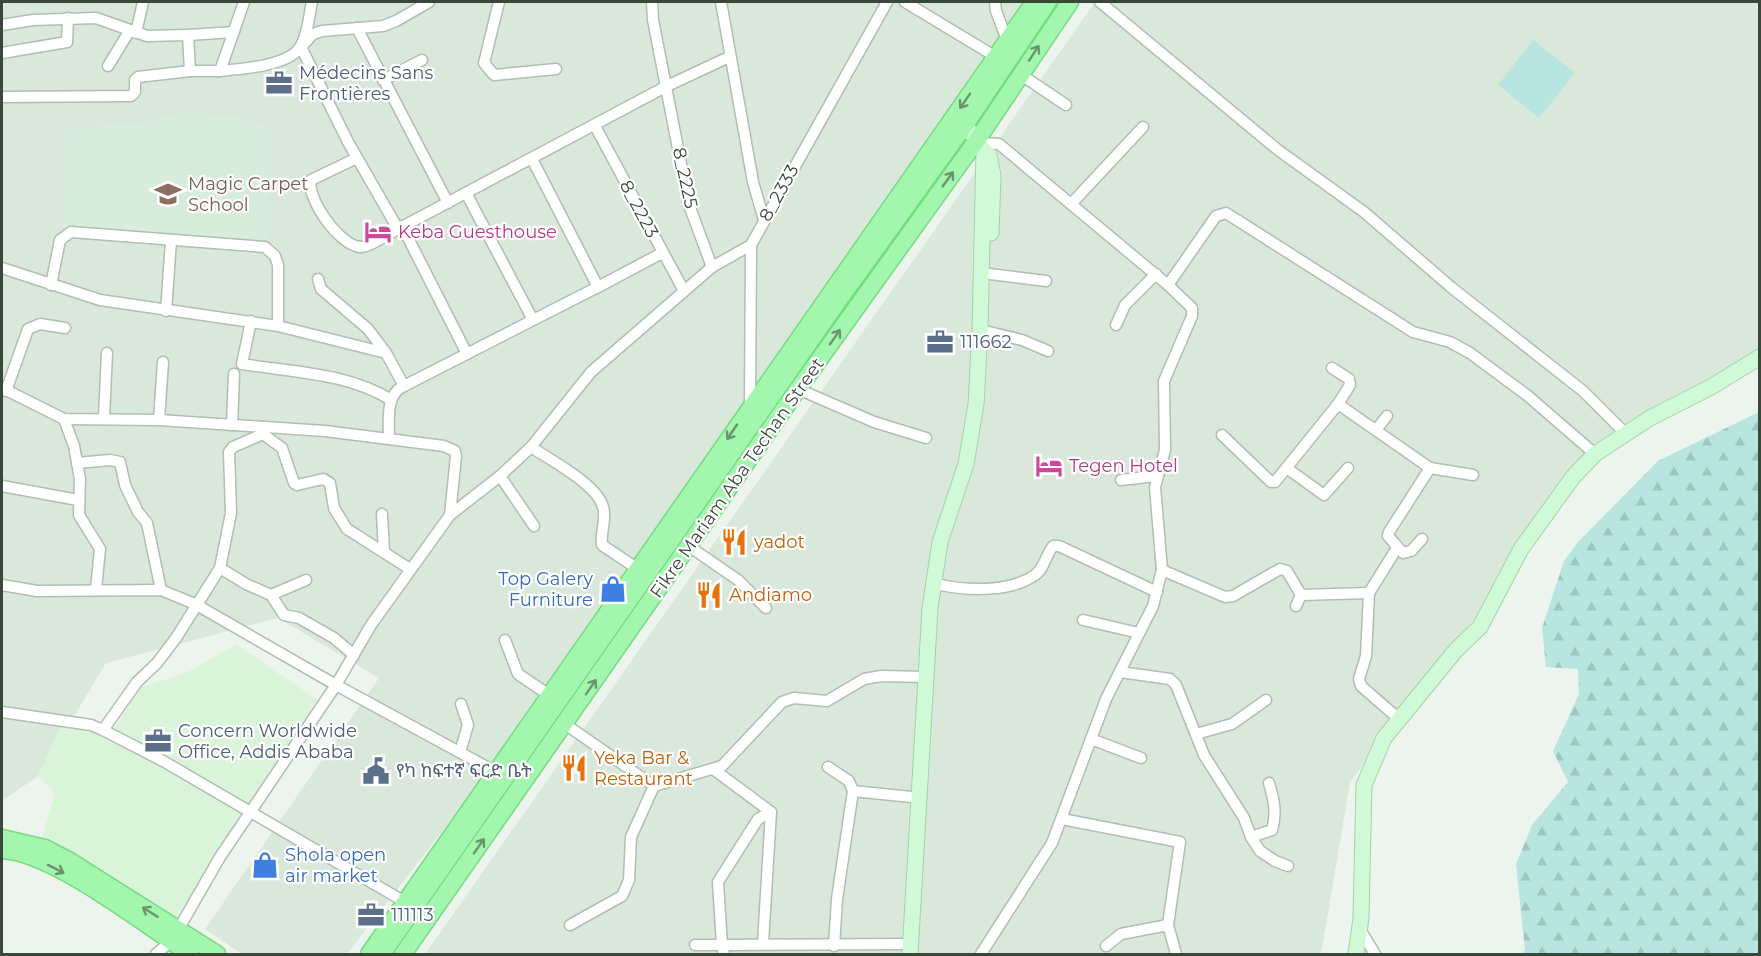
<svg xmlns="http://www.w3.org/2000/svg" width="1761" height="956" viewBox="0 0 1761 956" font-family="Montserrat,'Noto Sans Ethiopic',sans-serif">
<defs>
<pattern id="forest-firs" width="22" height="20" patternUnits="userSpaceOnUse" patternTransform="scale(1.5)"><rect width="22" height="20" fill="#b8e5df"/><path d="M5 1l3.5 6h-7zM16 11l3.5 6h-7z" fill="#9fc6c0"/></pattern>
</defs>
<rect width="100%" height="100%" fill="#ecf4ed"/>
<g fill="#dae8dc">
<polygon points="2,2 1026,2 646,568 347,954 242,954 205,929 379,678 278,618 106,663 38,776 2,801"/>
<polygon points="1095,2 1759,2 1759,355 1594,462 1350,782 1321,954 425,954"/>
</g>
<polygon fill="#daf4d9" points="236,644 317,700 211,868 169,926 109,879 42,838 55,793 38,776 61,725 104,735 115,728 140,688 190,671"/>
<polygon fill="#d7ecda" points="186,112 243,118 271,130 270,240 243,242 64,225 65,128 135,124"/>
<polygon fill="url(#forest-firs)" points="1759,412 1759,954 1522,954 1525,950 1516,864 1532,825 1568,782 1553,751 1579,694 1578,669 1546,667 1542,628 1564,561 1578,542 1658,461"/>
<polygon fill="#b8e5df" points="1533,40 1575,73 1539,118 1498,85"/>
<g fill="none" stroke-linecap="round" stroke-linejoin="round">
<defs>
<g id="street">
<path d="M244 2 220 71C240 69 289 66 300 47 308 35 309 15 312 2"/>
<polyline points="429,2 396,21 383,26 322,31 313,34 301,47 348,142 398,229 667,86 729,57"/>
<polyline points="499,2 484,63 494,75 556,69"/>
<polyline points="652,2 653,20 689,205 712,267"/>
<polyline points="721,2 753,182 764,220"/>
<polyline points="905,2 996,57"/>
<polyline points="995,2 996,11 1007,40"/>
<polyline points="1100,2 1278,150 1364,212 1452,288 1583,391 1625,433"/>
<polyline points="2,25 33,20 96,18 147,36 188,35"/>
<polyline points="357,28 448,203"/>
<polyline points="136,33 143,2"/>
<polyline points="2,53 67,42 68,18"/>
<polyline points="108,66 130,30"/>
<polyline points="190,71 188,35 234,32"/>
<polyline points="1020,74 1066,105"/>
<polyline points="383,80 422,60"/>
<polyline points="2,97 131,96 135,92 135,80 138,77 190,71 220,71"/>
<polyline points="595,126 684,291"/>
<path d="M357 158 311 180C306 198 339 245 360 247 370 247 388 234 398 229"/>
<polyline points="466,193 533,320 598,287 532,159"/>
<polyline points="1071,204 1143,127"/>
<polyline points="402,226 467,354"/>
<polyline points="2,268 100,300 278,326 386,353 404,386 533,320"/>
<polyline points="990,274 1046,281"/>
<polyline points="318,279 321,289 368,329 386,353"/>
<polyline points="51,285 60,240 71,232 265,247 275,256 278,265 278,326"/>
<polyline points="1168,285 1216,216 1226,213 1413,332 1450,342 1470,353 1528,396 1595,454"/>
<polyline points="598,287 662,253"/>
<polyline points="166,311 171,241"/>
<path d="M251 321 242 364C291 372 349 373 391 400"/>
<polyline points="1116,325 1125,305 1156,274"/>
<polyline points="989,332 1022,340 1048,351"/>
<polyline points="2,388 64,419 159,420 325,431 444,446 455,451 456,456 450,515"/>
<polyline points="798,389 874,422 926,438"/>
<polyline points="6,391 28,329 40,324 65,328"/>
<polyline points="1338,404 1430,468 1473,475"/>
<polyline points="750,406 751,245 887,2"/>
<polyline points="104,417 107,353"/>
<polyline points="64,419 74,446 80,479 79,515 100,549 96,589"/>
<polyline points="159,420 163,362"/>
<polyline points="232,425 234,374"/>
<polyline points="263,427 263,434 282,448 294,483 297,485 323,479 330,483 334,508 347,529 410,569"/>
<polyline points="1376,430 1387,416"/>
<polyline points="1222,435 1271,482 1275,482 1338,404 1350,385 1349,379 1332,368"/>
<path d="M389 439C389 422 385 394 404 386"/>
<path d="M531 447C550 460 597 484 603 507 607 519 600 533 602 545L638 569"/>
<polyline points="77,463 110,460 120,462 125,485 138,512 147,523 161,590"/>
<polyline points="1288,469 1324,495 1348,468"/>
<polyline points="500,476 534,526"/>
<polyline points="1121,480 1156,476"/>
<polyline points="2,486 78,500"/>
<polyline points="382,514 384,552"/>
<polyline points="1422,539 1411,551 1403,553 1388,536 1389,532 1430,468"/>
<polyline points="690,547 738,580 766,608"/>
<polyline points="1397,548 1369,593 1366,656 1359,679 1361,686 1399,719"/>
<polyline points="220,568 246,584 271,595 284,615 299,618 334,638 354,655"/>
<polyline points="1162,570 1225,597 1233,596 1280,569 1287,571 1301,595"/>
<polyline points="2,585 37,591 161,590 195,604 336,685 371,625 450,515 500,476 531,447 591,372 712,267 751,245"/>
<path d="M941 585C969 591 1011 592 1035 575 1044 569 1046 555 1053 546H1059L1157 592"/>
<polyline points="271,595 306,580"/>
<polyline points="1296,606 1301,595 1369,593"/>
<polyline points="1083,620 1139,633"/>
<polyline points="505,640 518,674 549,695"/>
<polyline points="1120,672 1170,679 1176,685 1204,755 1244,818 1251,837 1260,851 1275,861 1288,866"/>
<polyline points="2,712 91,725 103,730 137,682 157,663 176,638 220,568 231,513 229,452 233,447 263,434"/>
<polyline points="565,724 654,786 722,766 782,702 794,698 827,701 864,679 881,676 926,677"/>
<polyline points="103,730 163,761 405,902"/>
<polyline points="1196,734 1232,724 1266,700"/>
<polyline points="1091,739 1141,758"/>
<polyline points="460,752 468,725 461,704"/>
<polyline points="828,767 849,781 853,791"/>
<polyline points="713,769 771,812 763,943"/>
<polyline points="1062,819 1180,842 1168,925 1176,954"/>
<path d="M1251 837 1272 830C1277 813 1274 800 1269 783"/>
<polyline points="570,925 622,896 629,880 631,837 654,786"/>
<polyline points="1360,929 1375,954"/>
<polyline points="178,930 220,857 336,685 496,772"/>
<polyline points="695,945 722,945 718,882 758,819 771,812"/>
<polyline points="834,946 837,899 853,791 921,798"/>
<polyline points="1106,946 1121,934 1168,925"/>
<polyline points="156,954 170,942"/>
<polyline points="724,954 722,945 910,944"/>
<polyline points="981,954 1052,843 1106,699 1153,606 1162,570 1155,487 1165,450 1164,381 1192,316 1192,308 1168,285 999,144 983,143"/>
</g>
<g id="secondary">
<polyline points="989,155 993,176 991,233"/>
<polyline points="910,954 930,608 940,542 966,464 976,404 980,331 984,150 965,125"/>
<polyline points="1356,954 1361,918 1364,785 1384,738 1456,650 1480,627 1521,549 1573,477 1595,454 1650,418 1711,387 1760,357"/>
</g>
<g id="primary">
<polyline points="2,838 45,848 70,861 217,954"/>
<path d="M2 850C53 852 145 925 190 954"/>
<polyline points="369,954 1032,5"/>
<polyline points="382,954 839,300 965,125 1048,2"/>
<polyline points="403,954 798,389 979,137 1070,2"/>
</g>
</defs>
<use href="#street" stroke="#afbfb0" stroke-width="13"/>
<use href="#secondary" stroke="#a1d3a9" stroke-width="17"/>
<use href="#primary" stroke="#74db7f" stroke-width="19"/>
<use href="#street" stroke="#fff" stroke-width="10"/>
<use href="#secondary" stroke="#d0fad7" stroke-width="15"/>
<use href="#primary" stroke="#a3f6ae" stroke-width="16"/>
</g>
<defs><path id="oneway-shaft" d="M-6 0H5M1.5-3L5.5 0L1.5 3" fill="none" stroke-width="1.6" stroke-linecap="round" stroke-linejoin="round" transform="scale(1.5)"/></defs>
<g stroke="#69966e">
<use href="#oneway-shaft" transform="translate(1034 53) rotate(-57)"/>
<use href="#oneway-shaft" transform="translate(965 101) rotate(125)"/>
<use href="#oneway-shaft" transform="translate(948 179) rotate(-54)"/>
<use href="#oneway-shaft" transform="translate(835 337) rotate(-55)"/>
<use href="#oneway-shaft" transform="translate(732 432) rotate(124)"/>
<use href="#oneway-shaft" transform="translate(591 687) rotate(-55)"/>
<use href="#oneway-shaft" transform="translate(479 846) rotate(-55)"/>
<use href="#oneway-shaft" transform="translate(56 869) rotate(27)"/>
<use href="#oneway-shaft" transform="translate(150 912) rotate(-148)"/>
</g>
<defs>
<symbol id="office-bare" viewBox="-9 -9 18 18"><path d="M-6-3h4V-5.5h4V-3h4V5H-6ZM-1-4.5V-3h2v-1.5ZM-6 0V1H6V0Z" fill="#5c6f8a" stroke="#fff" stroke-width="2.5" paint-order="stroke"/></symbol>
<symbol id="school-bare" viewBox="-9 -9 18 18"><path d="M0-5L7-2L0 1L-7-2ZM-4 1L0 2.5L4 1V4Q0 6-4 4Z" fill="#8d6e63" stroke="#fff" stroke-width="2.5" paint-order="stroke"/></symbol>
<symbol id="hotel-bare" viewBox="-9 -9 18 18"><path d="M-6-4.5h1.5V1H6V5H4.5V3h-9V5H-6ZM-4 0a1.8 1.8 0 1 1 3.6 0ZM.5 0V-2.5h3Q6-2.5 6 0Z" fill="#d1479c" stroke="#fff" stroke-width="2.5" paint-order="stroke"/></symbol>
<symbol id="restaurant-bare" viewBox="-9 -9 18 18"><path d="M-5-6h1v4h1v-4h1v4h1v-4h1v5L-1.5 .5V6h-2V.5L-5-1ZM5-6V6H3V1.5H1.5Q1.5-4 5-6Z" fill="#e8710a" stroke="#fff" stroke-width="2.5" paint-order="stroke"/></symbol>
<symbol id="shop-bare" viewBox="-9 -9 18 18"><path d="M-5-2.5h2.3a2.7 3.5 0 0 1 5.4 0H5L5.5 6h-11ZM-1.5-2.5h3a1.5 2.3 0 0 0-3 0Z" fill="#3f7fe0" stroke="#fff" stroke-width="2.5" paint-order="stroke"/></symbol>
<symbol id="civic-bare" viewBox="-9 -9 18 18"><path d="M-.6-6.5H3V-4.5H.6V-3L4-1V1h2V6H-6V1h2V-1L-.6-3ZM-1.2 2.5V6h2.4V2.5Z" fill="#5c6f8a" stroke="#fff" stroke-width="2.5" paint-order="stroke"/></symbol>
</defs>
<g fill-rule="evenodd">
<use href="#office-bare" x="260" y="64" width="38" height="38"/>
<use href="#school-bare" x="149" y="175" width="38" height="38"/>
<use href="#hotel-bare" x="359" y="213" width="38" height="38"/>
<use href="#office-bare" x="921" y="323" width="38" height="38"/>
<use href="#hotel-bare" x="1030" y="447" width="38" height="38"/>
<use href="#restaurant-bare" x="715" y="523" width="38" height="38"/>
<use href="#shop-bare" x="594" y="570" width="38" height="38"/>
<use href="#restaurant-bare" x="690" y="576" width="38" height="38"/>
<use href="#office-bare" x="139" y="722" width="38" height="38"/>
<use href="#restaurant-bare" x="555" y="749" width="38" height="38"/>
<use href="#civic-bare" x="357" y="752" width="38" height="38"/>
<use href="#shop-bare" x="246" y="846" width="38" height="38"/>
<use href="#office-bare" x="352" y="896" width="38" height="38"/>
</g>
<g text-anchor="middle" stroke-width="4.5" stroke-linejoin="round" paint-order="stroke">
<g font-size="18" fill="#4e5e75" stroke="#fff" text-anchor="start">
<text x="299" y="79">Médecins Sans<tspan x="299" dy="21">Frontières</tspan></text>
<text x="960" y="348">111662</text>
<text x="178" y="737">Concern Worldwide<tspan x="178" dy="21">Office, Addis Ababa</tspan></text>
<text x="396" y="777">የካ ከፍተኛ ፍርድ ቤት</text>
<text x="391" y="921">111113</text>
</g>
<g font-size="18" fill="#3a483a" stroke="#fff">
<text transform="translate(685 178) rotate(78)" y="6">8_2225</text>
<text transform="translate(779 193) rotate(-61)" y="6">8_2333</text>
<text transform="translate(639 209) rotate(62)" y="6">8_2223</text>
<text transform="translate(737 478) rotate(-55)" y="6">Fikre Mariam Aba Techan Street</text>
</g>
<g font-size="18" fill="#785e54" stroke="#fff" text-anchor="start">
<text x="188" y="190">Magic Carpet<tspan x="188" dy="21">School</tspan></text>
</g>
<g font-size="18" fill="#b23c85" stroke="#fff" text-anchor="start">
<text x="398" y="238">Keba Guesthouse</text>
<text x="1069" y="472">Tegen Hotel</text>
</g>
<g font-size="18" fill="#c56008" stroke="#fff" text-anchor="start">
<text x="754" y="548">yadot</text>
<text x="729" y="601">Andiamo</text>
<text x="594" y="764">Yeka Bar &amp;<tspan x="594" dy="21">Restaurant</tspan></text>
</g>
<g font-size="18" fill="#366cbe" stroke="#fff" text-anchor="end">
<text x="593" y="585">Top Galery<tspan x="593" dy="21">Furniture</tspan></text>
<text x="285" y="861" text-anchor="start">Shola open<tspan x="285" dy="21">air market</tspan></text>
</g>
</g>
<rect width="1761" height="956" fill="none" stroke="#3a483a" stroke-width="6"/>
</svg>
